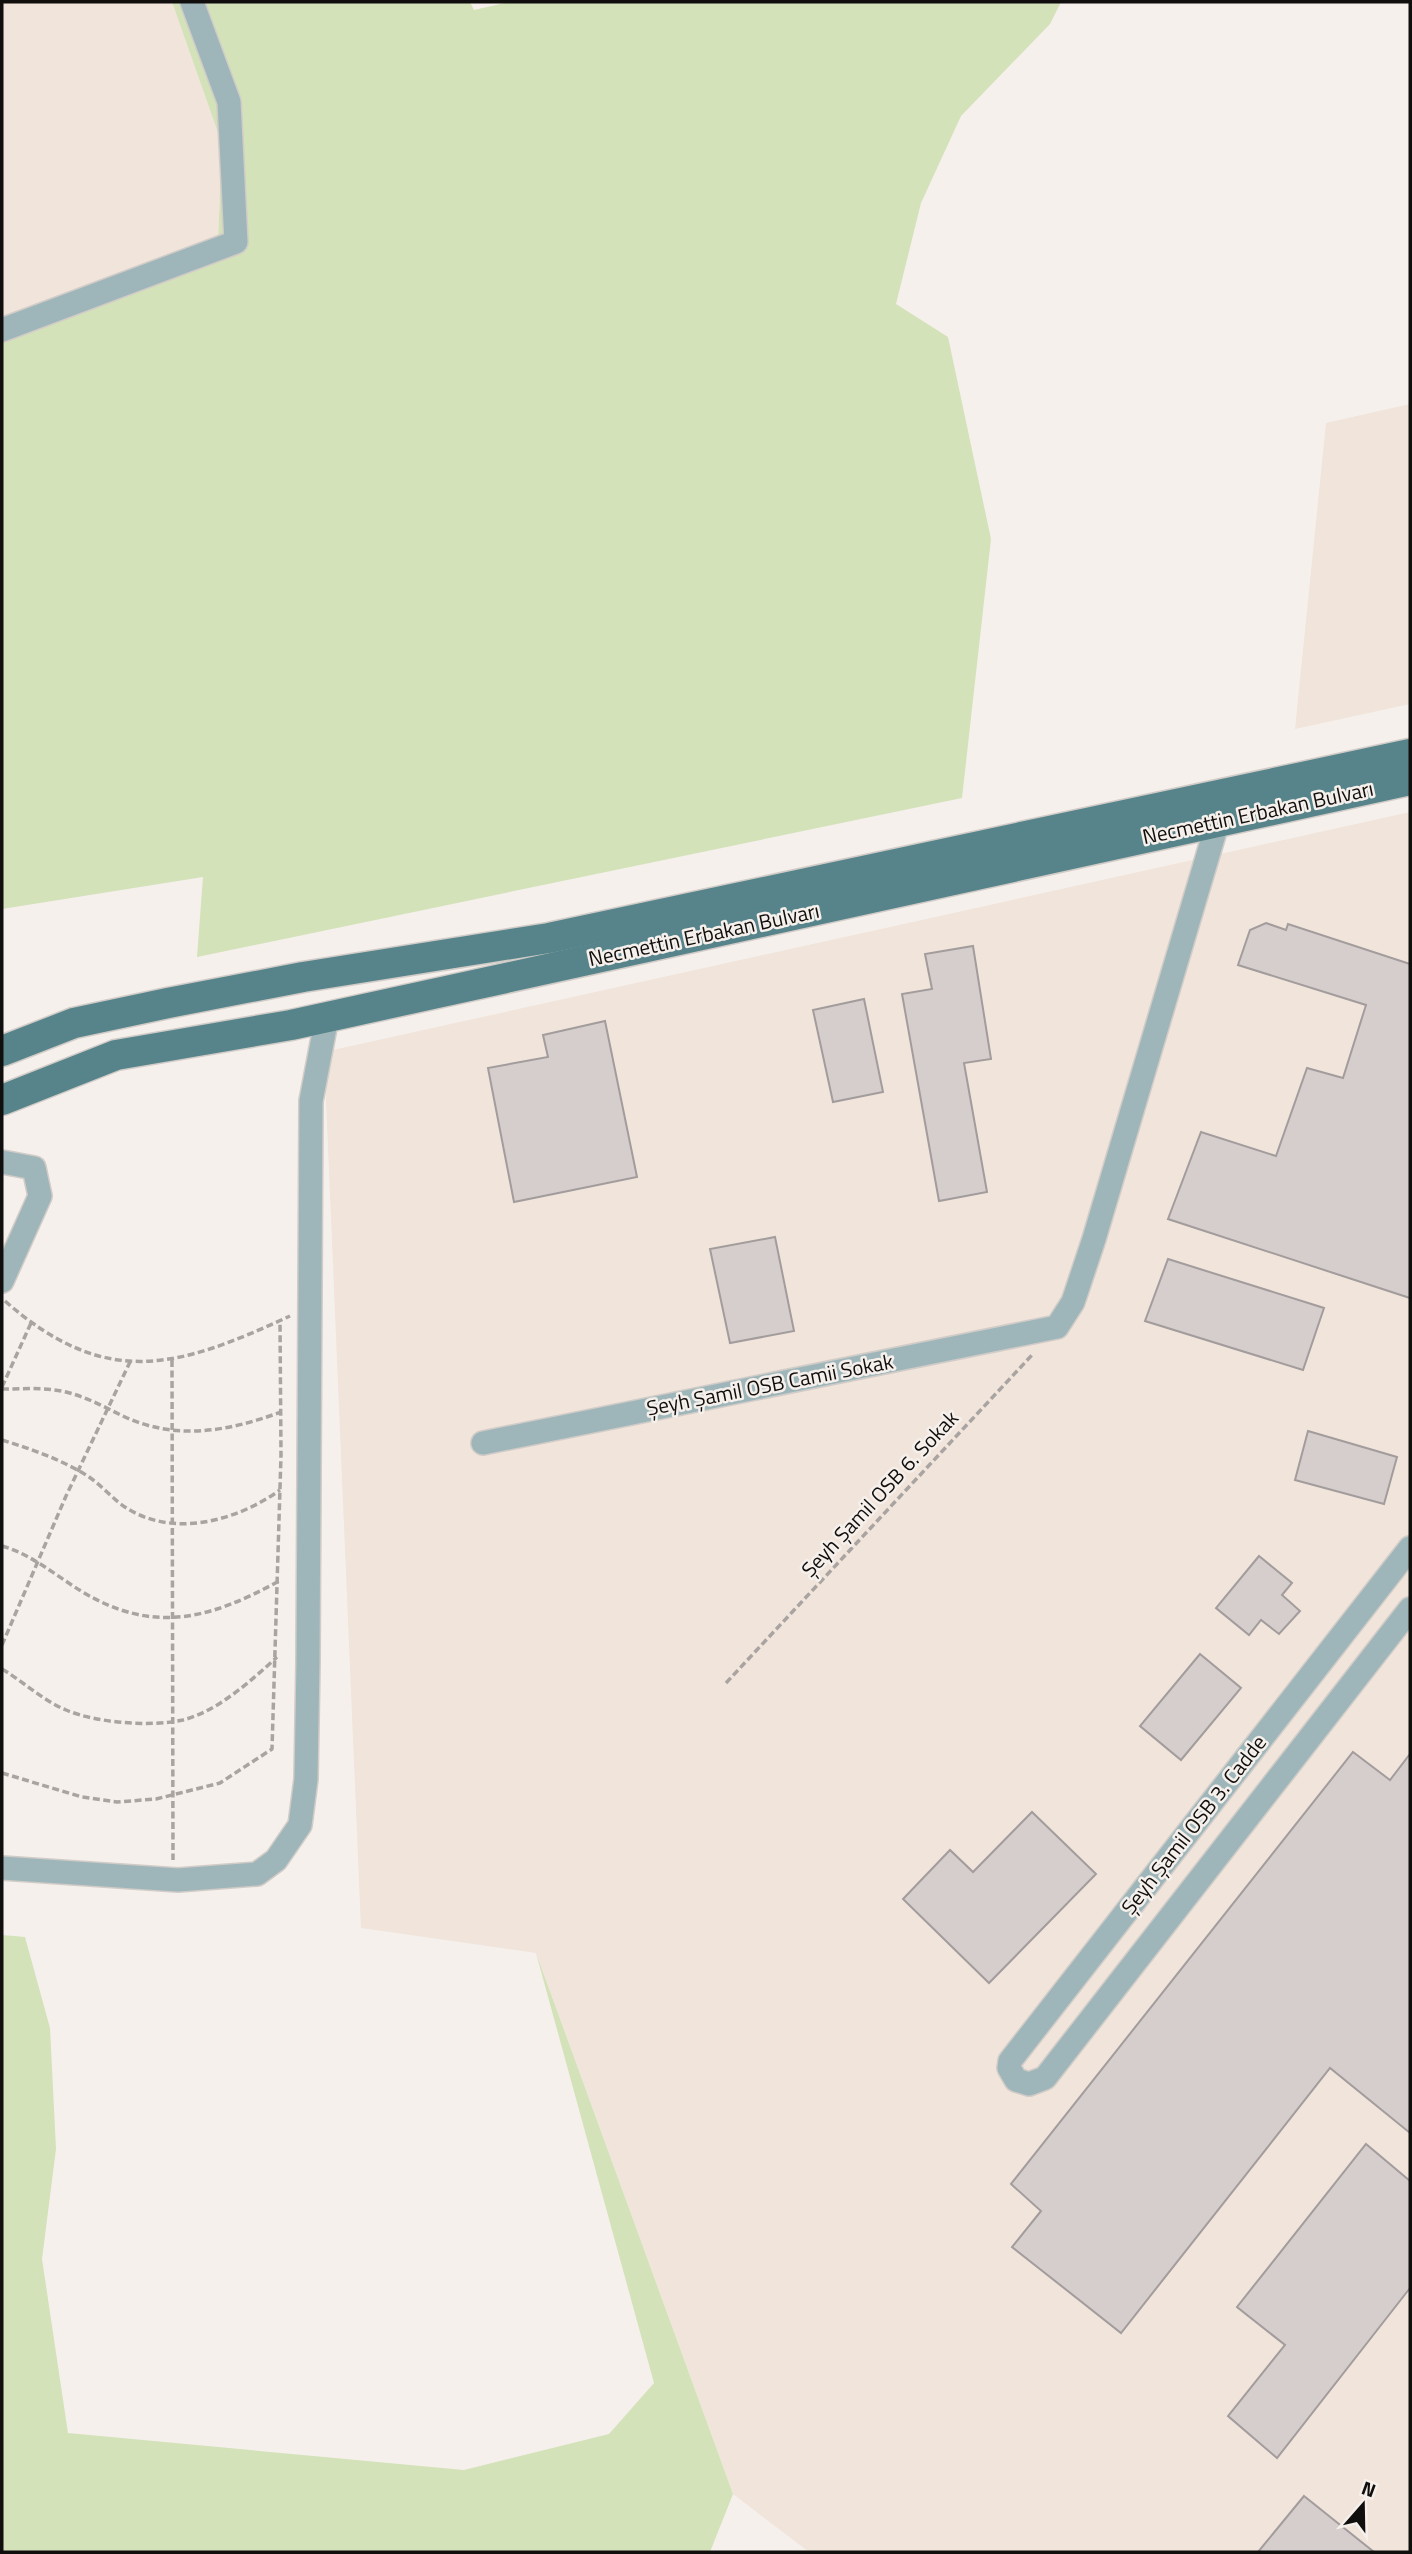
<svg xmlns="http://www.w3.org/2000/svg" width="1412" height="2554" viewBox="0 0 1412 2554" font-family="'Titillium Web',sans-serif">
<rect width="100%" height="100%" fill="#f6f0ec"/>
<g fill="#f0e4db">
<polygon points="2,2 172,2 222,144 218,240 2,319"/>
<polygon points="1410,404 1410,704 1295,729 1326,423"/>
<polygon points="1410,812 1410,2552 809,2552 733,2494 536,1953 361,1928 324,1052"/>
</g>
<g fill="#d3e2b9">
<polygon points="172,2 470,2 474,10 509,2 1061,2 1050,24 961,116 921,203 896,304 948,337 991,539 962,798 197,957 203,877 2,909 2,319 218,240 222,144"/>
<polygon points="2,1935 25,1937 50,2028 56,2149 42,2259 68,2433 464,2470 609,2434 654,2383 536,1953 733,2494 710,2552 2,2552"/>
</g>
<g fill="#d5cecd" stroke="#a39c9c" stroke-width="2">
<polygon points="1266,923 1286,930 1288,924 1410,964 1410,1298 1168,1219 1201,1132 1276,1156 1307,1068 1343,1078 1366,1005 1238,965 1250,930"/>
<polygon points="973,946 991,1059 964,1063 987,1192 939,1201 902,994 932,989 925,954"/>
<polygon points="864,999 883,1092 833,1102 813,1010"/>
<polygon points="605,1021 637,1177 514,1202 488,1068 548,1057 543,1035"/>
<polygon points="775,1237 794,1331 730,1343 710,1249"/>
<polygon points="1168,1259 1324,1308 1303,1370 1145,1321"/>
<polygon points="1308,1431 1397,1457 1384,1504 1295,1480"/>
<polygon points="1259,1556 1292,1583 1282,1595 1300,1611 1279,1634 1261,1620 1249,1635 1216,1608"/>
<polygon points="1200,1654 1241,1688 1181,1760 1140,1726"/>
<polygon points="1353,1752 1390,1780 1410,1754 1410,2133 1330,2068 1121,2333 1012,2247 1041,2211 1011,2184"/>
<polygon points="1032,1812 1096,1874 989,1983 903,1899 950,1850 973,1872"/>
<polygon points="1366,2144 1410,2181 1410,2288 1277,2458 1228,2416 1285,2345 1237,2307"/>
<polygon points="1304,2496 1374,2552 1258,2552"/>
</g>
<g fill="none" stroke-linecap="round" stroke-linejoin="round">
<defs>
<g id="minor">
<polyline points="2,330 236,242 229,102 192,2"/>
<polyline points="2,1162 34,1168 40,1196 2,1281"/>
<polyline points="483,1443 1057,1327 1073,1302 1094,1239 1218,821"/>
<polyline points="1410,1548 1010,2061 1009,2068 1016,2080 1029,2084 1045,2078 1410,1609"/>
<polyline points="2,1868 178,1880 257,1874 276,1860 300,1825 306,1779 308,1662 311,1101 327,1017"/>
</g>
<g id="major">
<polyline points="2,1051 74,1023 168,1003 303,977 549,938 1410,754"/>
<polyline points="2,1100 116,1055 291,1025 1410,780"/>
</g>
</defs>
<use href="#minor" stroke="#d1ccc8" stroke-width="26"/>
<use href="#major" stroke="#d1ccc8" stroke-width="33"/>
<g stroke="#a9a4a1" stroke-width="3.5" stroke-dasharray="7 3.5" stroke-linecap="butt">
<path d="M5 1301C106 1390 178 1368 290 1316"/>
<polyline points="172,1360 173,1860"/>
<polyline points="2,1387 31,1323"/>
<path d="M2 1389C23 1389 45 1387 66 1392 87 1397 106 1408 125 1417 178 1441 229 1431 281 1412"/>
<path d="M2 1440C31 1449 60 1459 86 1475 101 1484 113 1500 128 1509 176 1538 238 1520 280 1490"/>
<path d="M2 1546C31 1554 55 1575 81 1591 153 1635 210 1619 279 1581"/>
<polyline points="2,1645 66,1496 130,1362"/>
<path d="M2 1669C24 1682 42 1700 66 1710 96 1723 151 1727 183 1720 218 1711 252 1680 277 1657"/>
<polyline points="726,1683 1032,1355"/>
<polyline points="2,1773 82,1797 117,1802 156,1799 220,1783 272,1749 281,1455 280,1321"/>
</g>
<use href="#minor" stroke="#9eb6b9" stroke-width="23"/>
<use href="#major" stroke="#56848a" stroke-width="30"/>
</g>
<g text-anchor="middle" stroke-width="5" stroke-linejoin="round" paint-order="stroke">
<g font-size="21" fill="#110f0d" stroke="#f6f0ec">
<text transform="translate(1258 813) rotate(-12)" y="7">Necmettin Erbakan Bulvarı</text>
<text transform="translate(704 935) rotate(-12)" y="7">Necmettin Erbakan Bulvarı</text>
<text transform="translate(770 1385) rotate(-11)" y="7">Şeyh Şamil OSB Camii Sokak</text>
<text transform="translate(880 1494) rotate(-47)" y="7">Şeyh Şamil OSB 6. Sokak</text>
<text transform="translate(1194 1825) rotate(-52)" y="7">Şeyh Şamil OSB 3. Cadde</text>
</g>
</g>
<rect width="1412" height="2554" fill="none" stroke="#110f0d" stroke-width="7"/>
<g transform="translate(1363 2505) rotate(20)" stroke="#f6f0ec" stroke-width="5" paint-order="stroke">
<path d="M0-5L12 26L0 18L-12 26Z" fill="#110f0d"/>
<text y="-10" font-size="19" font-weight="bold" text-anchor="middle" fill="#110f0d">N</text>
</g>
</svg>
